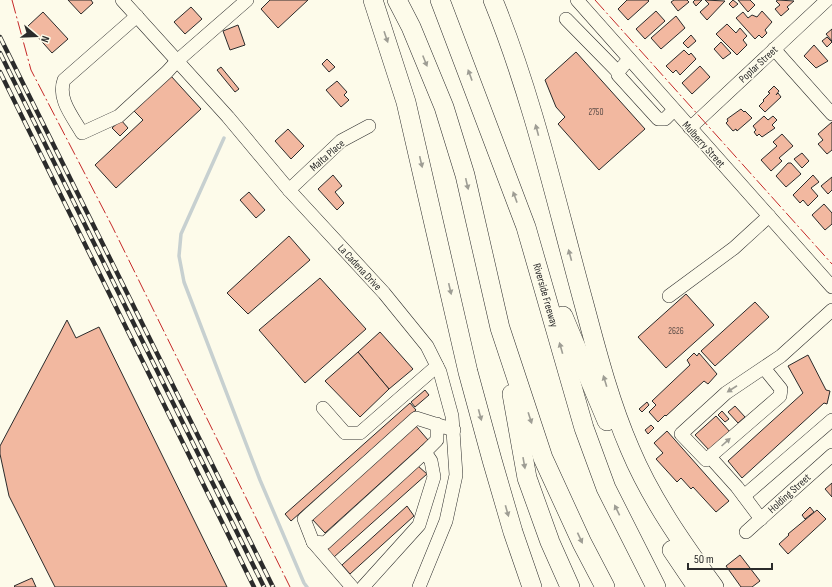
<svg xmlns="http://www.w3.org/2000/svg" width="832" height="587" viewBox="0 0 832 587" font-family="'Sofia Sans Condensed',sans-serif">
<rect width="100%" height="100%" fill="#fdfbea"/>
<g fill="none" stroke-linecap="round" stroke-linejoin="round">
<polyline stroke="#c7d0d0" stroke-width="3.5" points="224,138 181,234 179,256 184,282 260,480 304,583 307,587"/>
</g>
<g fill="#f2b8a0" stroke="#2b2b2b">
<polygon points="68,0 91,0 93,3 81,14"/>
<polygon points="270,0 308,0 278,28 261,9"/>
<polygon points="627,0 648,0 649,1 628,20 618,9"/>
<polygon points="674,0 687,0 689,2 678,11 671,2"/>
<polygon points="695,0 702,0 696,6 693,2"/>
<polygon points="705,0 725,1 707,20 700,12 709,4"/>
<polygon points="733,0 738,4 733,8 729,4"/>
<polygon points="738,0 750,0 755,5 748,12"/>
<polygon points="778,0 794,1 787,7 789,9 781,16 775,9 780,5 776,1"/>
<polygon points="191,7 202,19 185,34 174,22"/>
<polygon points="656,11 665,21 645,39 636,29"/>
<polygon points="762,11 772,22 765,30 767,33 762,38 759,35 755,39 736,18 743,12 748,18 752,15 757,17"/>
<polygon points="43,12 68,39 52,53 28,26"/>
<polygon points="676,16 685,28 661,49 651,38"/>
<polygon points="727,24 736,33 740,28 747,36 743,40 747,45 737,55 716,34"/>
<polygon points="238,25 245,45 230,50 223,31"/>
<polygon points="832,29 832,41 826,34"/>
<polygon points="691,35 696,41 688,48 683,43"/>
<polygon points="827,37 832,42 827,47 822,41"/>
<polygon points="721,42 731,53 723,59 714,49"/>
<polygon points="814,45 828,61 816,68 804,56"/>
<polygon points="684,50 689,55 691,53 696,59 680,75 676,70 673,73 666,66"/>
<polygon points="576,52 645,129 599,170 558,124 565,117 556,107 545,80"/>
<polygon points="327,59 335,67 329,72 322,64"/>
<polygon points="700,66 710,77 692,94 682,83"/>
<polygon points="221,67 239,89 235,92 217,70"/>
<polygon points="171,76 201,109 116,188 95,165 143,120 134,111"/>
<polygon points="337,81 347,92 344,95 349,100 341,107 326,90"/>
<polygon points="774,86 779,91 776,95 778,93 781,97 765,112 759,106 764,101 763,100 770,93 768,92"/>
<polygon points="741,109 744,112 745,111 752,118 737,131 736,129 733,131 726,123 728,121 727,119"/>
<polygon points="764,116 768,120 773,116 777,120 772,125 775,128 762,137 759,134 757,136 754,132 756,130 753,126"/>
<polygon points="121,120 128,128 120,136 112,128"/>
<polygon points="832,122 832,150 827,154 818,144 823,140 818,134"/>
<polygon points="288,129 304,146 291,159 275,141"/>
<polygon points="782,134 793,146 779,158 782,161 771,171 761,160 777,146 773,142"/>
<polygon points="802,153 809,161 802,168 794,159"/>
<polygon points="788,163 791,163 801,174 786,187 776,176"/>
<polygon points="333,175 342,186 335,192 344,203 337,210 318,189"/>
<polygon points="813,175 819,182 811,188 818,196 808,206 803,200 800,203 793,195"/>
<polygon points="832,177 832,190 828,194 821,186"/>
<polygon points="249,192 265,210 256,218 240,200"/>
<polygon points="824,204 832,213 832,224 825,230 812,215"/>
<polygon points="289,236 310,260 248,314 227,293"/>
<polygon points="320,278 366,329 305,383 259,330"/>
<polygon points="686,294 714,325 666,368 638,337"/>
<polygon points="755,302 769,317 715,366 701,351"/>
<polygon points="67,320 76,338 99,327 227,587 55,587 9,496 0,454 0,446"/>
<polygon points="380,332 413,369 389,389 358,352"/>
<polygon points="358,352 389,389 360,417 325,381"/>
<polygon points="694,353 697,356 699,353 717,374 708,384 704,381 666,416 665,415 658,422 649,412 656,405 652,401 690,365 687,360"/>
<polygon points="808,355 826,390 830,391 827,404 824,403 742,478 728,461 803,393 788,366"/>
<polygon points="425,390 429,395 415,407 411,402"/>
<polygon points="647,402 649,405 642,412 639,409"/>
<polygon points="410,403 416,410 291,521 285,514"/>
<polygon points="735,406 745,417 738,423 728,412"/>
<polygon points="722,411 729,419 725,422 718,415"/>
<polygon points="716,416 730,432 709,450 695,435"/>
<polygon points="651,425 654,428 648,434 645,430"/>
<polygon points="416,426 428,440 325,533 312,519"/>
<polygon points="667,431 729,501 716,512 693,487 691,489 681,478 677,482 656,459 663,453 654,443"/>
<polygon points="418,466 427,474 334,557 326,548"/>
<polygon points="832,483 832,497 825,489"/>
<polygon points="407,506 414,516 350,574 342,565"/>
<polygon points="810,507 814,512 805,519 802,515"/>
<polygon points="817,510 826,519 788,554 779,544 789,535 788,534"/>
<polygon points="740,555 760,581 752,587 741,587 726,566"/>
<polygon points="32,578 36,587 15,587 14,586"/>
</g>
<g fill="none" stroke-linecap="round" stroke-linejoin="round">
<defs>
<g id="minor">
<polyline points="122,0 228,117 289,190 384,293 427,346 440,372 452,416 456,475 446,521 419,587"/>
<polyline points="577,0 832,287"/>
<path d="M137 16 64 80C57 99 73 117 82 133L119 116 167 72 177 61 247 0"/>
<polyline points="566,19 618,72"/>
<polyline points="774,49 832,114"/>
<polyline points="629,59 618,72 618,75 658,119 665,119 674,110"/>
<polyline points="690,128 827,0"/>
<polyline points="289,190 341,141 369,126"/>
<polyline points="669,296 734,248 769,216"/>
<polyline points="764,368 781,389 780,396 706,460 681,434 726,393 781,356 832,310"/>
<polyline points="323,408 345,433 360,433 437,366"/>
<polyline points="437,424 437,440 425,452 325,543 313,542 304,519 416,418 454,430"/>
<polyline points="710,457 737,487 761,519"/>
<polyline points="744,496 832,420"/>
<polyline points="746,532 832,455"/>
<polyline points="313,542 352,587"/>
<polyline points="363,587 419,525 434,477 431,461 425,452"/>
</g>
<g id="highway">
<polyline points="373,0 406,102 468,372 492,460 513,532 532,587"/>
<polyline points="397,0 411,27 444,107 465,175 500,328 543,458 582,543 605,587"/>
<polyline points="440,0 526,227 584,428 606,488 656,587"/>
<path d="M493 0C533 98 556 202 584 304 597 353 610 403 630 449 651 499 682 543 714 587"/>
<polyline points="563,316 607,421"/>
<polyline points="512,394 527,478 550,542 570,587"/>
<polyline points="672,550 697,587"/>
</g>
</defs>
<use href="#minor" stroke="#2b2b2b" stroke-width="14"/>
<use href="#highway" stroke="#2b2b2b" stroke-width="20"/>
<use href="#minor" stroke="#fdfbea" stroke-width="13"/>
<use href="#highway" stroke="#fdfbea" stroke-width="19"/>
<defs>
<g id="rail">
<polyline points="0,37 273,587"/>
<polyline points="0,53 264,587"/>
<polyline points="0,72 254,587"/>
</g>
</defs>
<use href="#rail" stroke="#2b2b2b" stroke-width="4.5"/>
<use href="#rail" stroke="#fdfbea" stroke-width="3" stroke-dasharray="9" stroke-linecap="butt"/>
<g stroke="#c62828" stroke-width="1" stroke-dasharray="14 3 2 3" stroke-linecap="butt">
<polyline points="12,0 31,70 112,226 290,587"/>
<polyline points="595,0 832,264"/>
</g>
</g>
<defs><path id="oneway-solid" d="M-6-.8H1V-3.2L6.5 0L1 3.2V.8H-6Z"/></defs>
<g fill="#9e9d94">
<use href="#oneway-solid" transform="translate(386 37) rotate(71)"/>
<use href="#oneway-solid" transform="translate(425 61) rotate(68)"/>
<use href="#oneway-solid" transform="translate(470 75) rotate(-110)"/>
<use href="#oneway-solid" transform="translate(537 130) rotate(-105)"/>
<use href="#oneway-solid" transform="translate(421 162) rotate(77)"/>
<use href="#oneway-solid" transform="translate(467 184) rotate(77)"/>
<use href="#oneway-solid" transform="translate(515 197) rotate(-110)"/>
<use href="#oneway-solid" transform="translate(570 255) rotate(-105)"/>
<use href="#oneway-solid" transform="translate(450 289) rotate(77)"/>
<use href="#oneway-solid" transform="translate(561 348) rotate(-106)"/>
<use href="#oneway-solid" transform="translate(605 381) rotate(-107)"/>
<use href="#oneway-solid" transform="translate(732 389) rotate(147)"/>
<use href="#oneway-solid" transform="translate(480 415) rotate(75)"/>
<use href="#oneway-solid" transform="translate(530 418) rotate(72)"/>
<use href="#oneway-solid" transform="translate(726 442) rotate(-42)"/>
<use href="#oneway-solid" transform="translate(524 463) rotate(80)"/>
<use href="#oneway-solid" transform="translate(617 510) rotate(-116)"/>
<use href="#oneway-solid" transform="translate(507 511) rotate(74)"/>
<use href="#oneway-solid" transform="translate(580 538) rotate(65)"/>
</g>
<g text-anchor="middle" stroke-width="3" stroke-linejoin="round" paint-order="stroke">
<g font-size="9" fill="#5d4e48">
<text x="596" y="115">2750</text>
<text x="676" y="334">2626</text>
</g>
<g font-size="11" fill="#2b2b2b" stroke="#fdfbea">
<text transform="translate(758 64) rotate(-43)" y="4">Poplar Street</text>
<text transform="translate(704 144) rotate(48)" y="4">Mulberry Street</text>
<text transform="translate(327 155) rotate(-41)" y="4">Malta Place</text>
<text transform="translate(360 267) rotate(47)" y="4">La Cadena Drive</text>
<text transform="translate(546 295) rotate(74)" y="4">Riverside Freeway</text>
<text transform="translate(789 493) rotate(-42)" y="4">Holding Street</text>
</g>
</g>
<g transform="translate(36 36) rotate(109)" stroke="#fdfbea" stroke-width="3" paint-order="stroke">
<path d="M0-3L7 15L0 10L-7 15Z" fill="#2b2b2b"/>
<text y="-6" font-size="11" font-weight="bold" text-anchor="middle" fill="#2b2b2b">N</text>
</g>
<path d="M688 563v6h84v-6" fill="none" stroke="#2b2b2b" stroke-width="2"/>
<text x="694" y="563" font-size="12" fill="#2b2b2b" stroke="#fdfbea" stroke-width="3" paint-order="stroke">50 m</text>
</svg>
